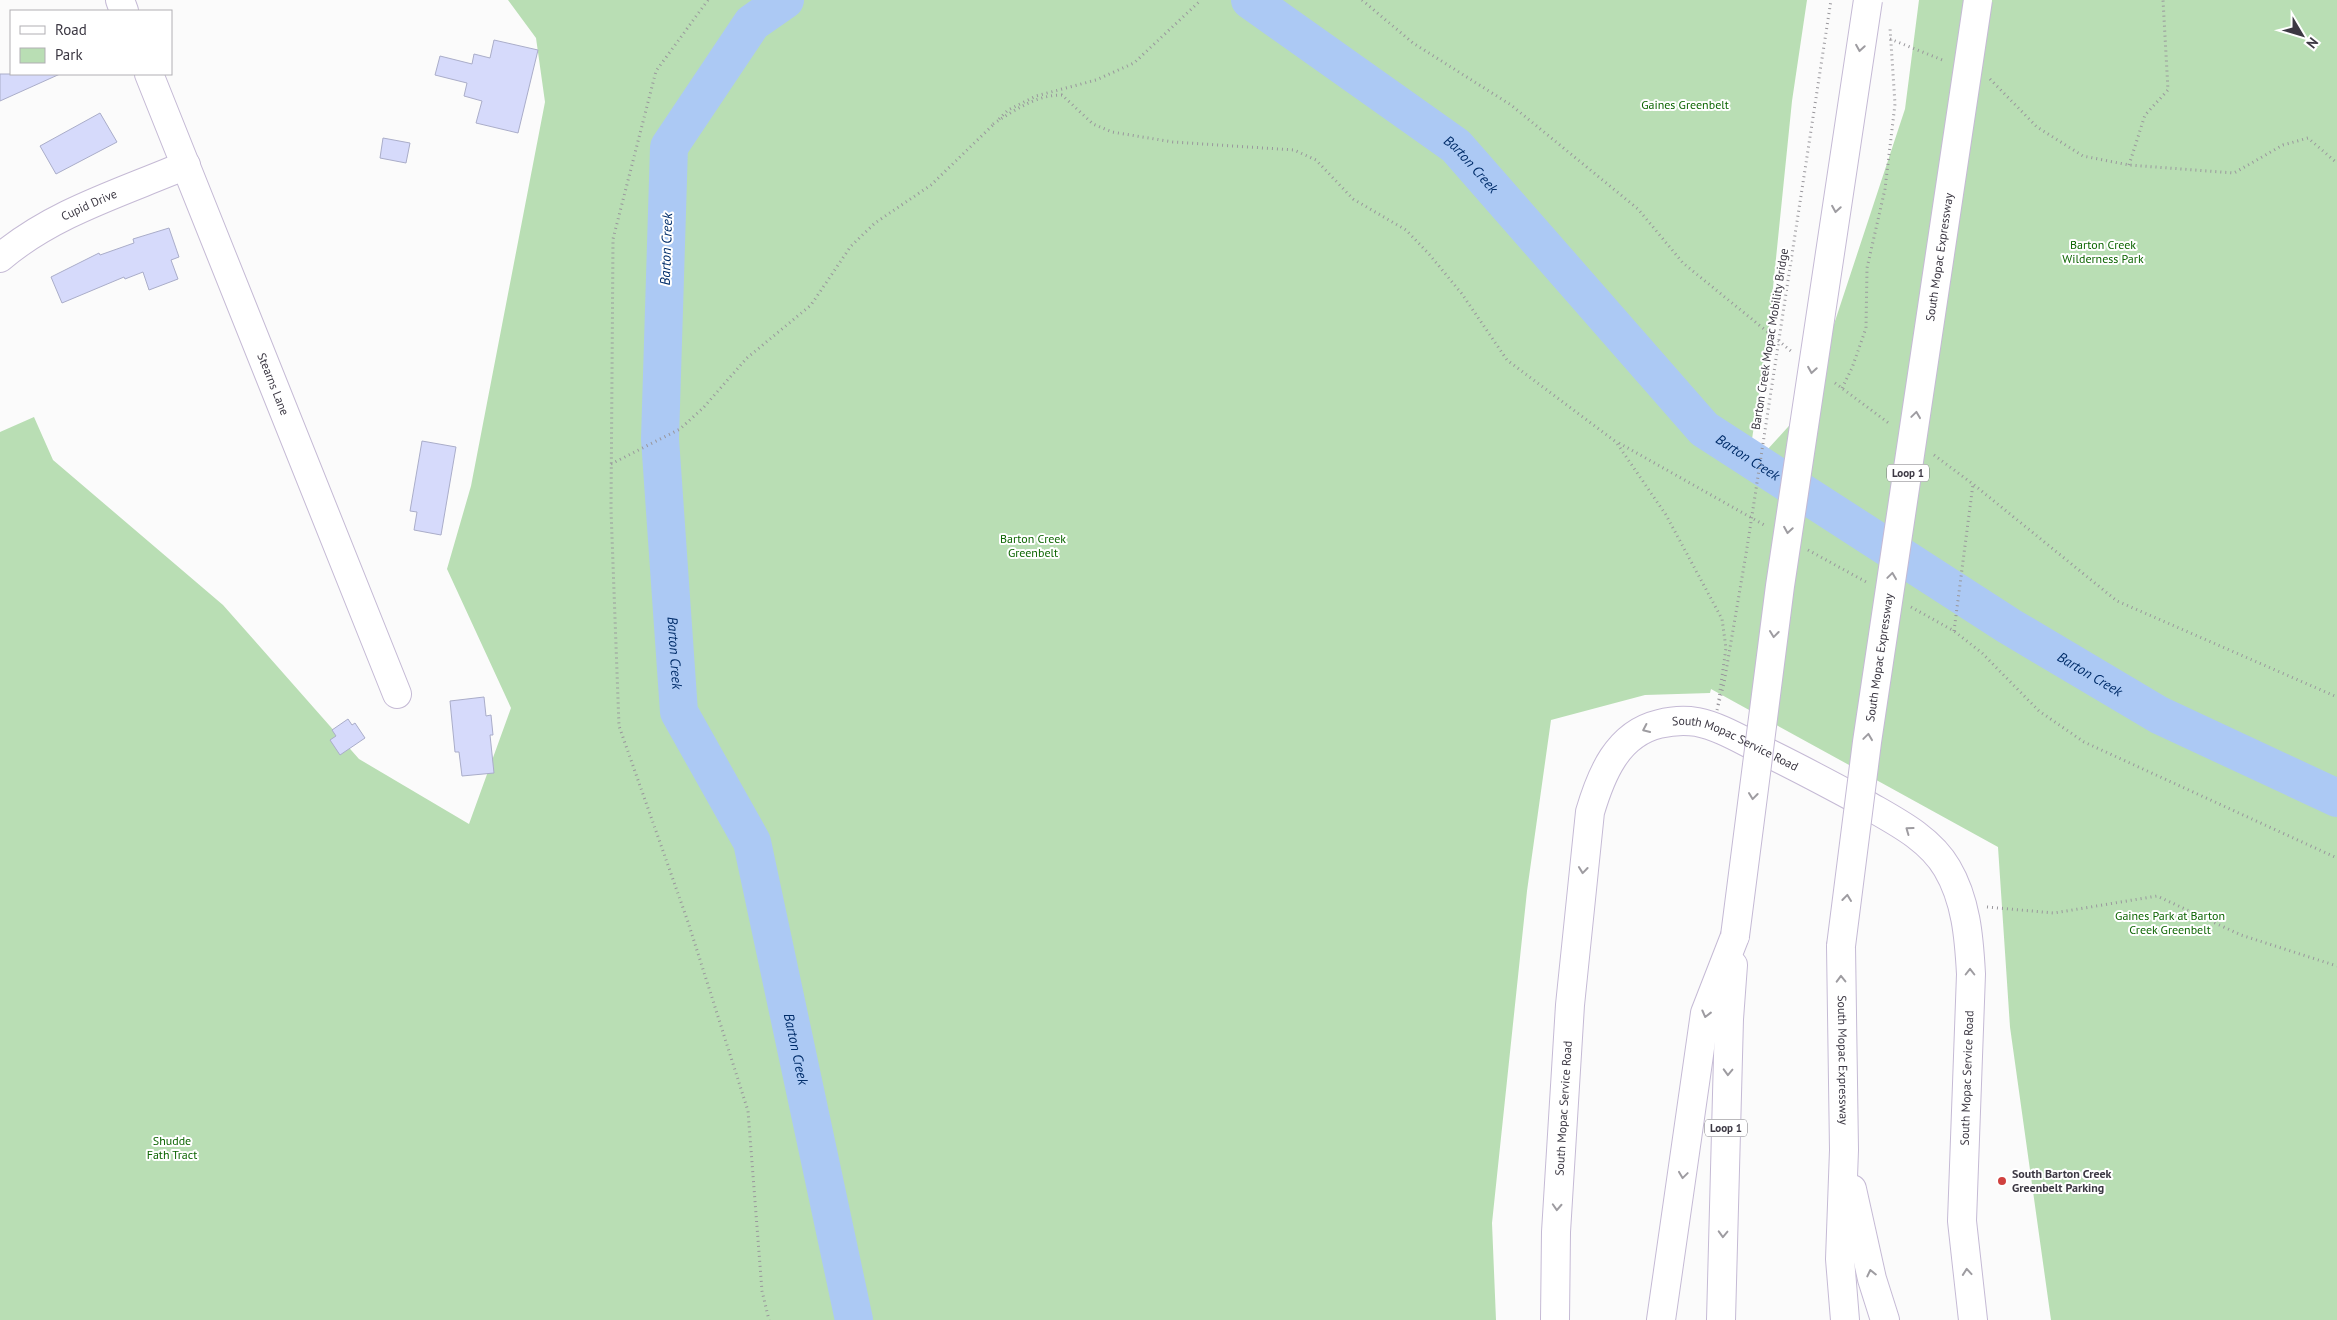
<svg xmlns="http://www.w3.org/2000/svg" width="2337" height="1320" viewBox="0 0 2337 1320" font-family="'PT Sans',sans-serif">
<rect width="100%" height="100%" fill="#fbfbfb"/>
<polygon fill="#b9deb4" points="508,0 1807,0 1792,101 1769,327 1747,472 1807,406 1905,109 1919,0 2337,0 2337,1320 2051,1320 2010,1027 1998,847 1711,689 1710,693 1645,695 1551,720 1527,891 1492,1223 1496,1320 0,1320 0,432 34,417 53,460 223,605 359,759 469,824 511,708 447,569 471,486 545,102 536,38"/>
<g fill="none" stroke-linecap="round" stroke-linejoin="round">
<g stroke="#acc9f4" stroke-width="38">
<path id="s1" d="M785 0 752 23 669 147 660 439 679 712 752 842 854 1320"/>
<path id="s2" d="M1250 0 1456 146 1704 429 2009 626 2159 715 2337 798"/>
</g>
</g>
<g fill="#d6dafb" stroke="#aaadc9">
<polygon points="494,40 538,50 518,133 476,123 482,101 464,96 467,83 435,75 440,56 472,64 474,54 490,58"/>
<polygon points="0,74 60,74 0,101"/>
<polygon points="100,113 117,142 56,174 40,146"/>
<polygon points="383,138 410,143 406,163 380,158"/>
<polygon points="169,228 179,257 171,260 178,279 149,290 143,272 125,279 124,277 62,303 51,277 99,253 100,255 134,243 133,239"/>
<polygon points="422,441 456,447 441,535 414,530 417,512 410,511"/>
<polygon points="484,697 486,716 491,715 493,735 490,735 494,773 462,776 459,752 455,752 450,701"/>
<polygon points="348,719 352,725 355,723 365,738 340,755 330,740 336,736 332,730"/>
</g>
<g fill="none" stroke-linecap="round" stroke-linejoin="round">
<defs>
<g id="minor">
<polyline points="120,0 124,11"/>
<path id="s3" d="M149 74 397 694"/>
<path id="s4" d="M0 258C52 213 123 192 186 165"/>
</g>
<g id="major">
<path id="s5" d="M1555 1320 1556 1232 1570 1005 1590 812C1601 775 1617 734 1659 724 1671 721 1685 720 1697 722 1718 726 1740 739 1760 749 1795 766 1829 784 1864 803 1893 820 1929 837 1947 868 1966 900 1969 937 1971 974L1962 1221 1973 1320"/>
</g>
<g id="highway">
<path id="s6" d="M1841 946 1844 1150 1840 1259 1845 1320"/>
<polyline points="1852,1189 1872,1279 1885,1320"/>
<polyline points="1661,1320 1705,1013 1735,936"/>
<polyline points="1721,1320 1729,1019 1733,965"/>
</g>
</defs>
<use href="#minor" stroke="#c5bad5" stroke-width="30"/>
<use href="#major" stroke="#c5bad5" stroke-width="30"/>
<use href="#highway" stroke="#c5bad5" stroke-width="30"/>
<g stroke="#99979c" stroke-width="3" stroke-dasharray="1 4" stroke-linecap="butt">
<polyline points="708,0 656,71 613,239 611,510 619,726 688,922 748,1111 762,1291 769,1320"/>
<polyline points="1362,0 1413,43 1511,105 1638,209 1683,263 1791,351"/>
<polyline points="1890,39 1945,61"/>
<polyline points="1990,79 2037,127 2083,156 2129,165 2234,173 2283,145 2308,138 2337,163"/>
<polyline points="999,119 1008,110 1036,96 1096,80 1134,63 1201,0"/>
<path d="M993 124C1015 110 1036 95 1062 95L1093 124 1112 132 1173 142 1294 150 1316 160 1353 199 1406 230 1429 254 1462 294 1507 360 1616 442 1666 515 1722 619 1726 648 1718 705"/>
<polyline points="2129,165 2145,115 2168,90 2163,0"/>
<polyline points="1835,383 1890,424"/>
<polyline points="1842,388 1852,368 1866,328 1867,268 1885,189 1895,104 1890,28"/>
<polyline points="1619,443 1766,526"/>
<polyline points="1934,455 1973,484 2117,601 2337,697"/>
<polyline points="611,464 680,429 703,408 747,358 811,305 851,246 875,223 931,185 995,123"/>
<polyline points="1808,550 1868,583"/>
<polyline points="1911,607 1954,631 1982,653 2039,711 2084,742 2337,858"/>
<polyline points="1954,631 1973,484"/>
<polyline points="1987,907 2054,913 2157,896 2241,935 2337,966"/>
</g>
<use href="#minor" stroke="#fff" stroke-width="28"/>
<use href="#major" stroke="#fff" stroke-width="28"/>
<use href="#highway" stroke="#fff" stroke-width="28"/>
<defs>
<g id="highway-bridge">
<polyline points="1735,936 1780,586 1868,0"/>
<path id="s7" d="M1841 946 1867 742 1978 0"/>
</g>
</defs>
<use href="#highway-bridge" stroke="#c5bad5" stroke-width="30" stroke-linecap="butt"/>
<polyline stroke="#99979c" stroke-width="3" stroke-dasharray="1 4" stroke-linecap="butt" points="1717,710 1724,683 1747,548 1831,0"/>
<use href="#highway-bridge" stroke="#fff" stroke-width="28"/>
</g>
<defs><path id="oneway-chevron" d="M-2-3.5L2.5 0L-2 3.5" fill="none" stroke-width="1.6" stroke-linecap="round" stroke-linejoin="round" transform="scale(1.25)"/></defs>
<g stroke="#9e9ca1">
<use href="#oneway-chevron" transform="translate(1860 48) rotate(99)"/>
<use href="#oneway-chevron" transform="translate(1836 209) rotate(99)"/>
<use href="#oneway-chevron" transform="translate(1812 370) rotate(99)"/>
<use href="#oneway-chevron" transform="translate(1916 415) rotate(-82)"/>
<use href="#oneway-chevron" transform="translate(1788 530) rotate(99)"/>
<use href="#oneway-chevron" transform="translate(1892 576) rotate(-82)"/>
<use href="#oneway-chevron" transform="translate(1774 634) rotate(97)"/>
<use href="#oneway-chevron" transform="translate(1646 729) rotate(155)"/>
<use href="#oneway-chevron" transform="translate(1868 737) rotate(-82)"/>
<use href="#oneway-chevron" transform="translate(1753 796) rotate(97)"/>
<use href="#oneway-chevron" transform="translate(1909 830) rotate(-144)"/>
<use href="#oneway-chevron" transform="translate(1583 870) rotate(96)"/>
<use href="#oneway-chevron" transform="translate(1847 898) rotate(-83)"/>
<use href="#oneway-chevron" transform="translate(1970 972) rotate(-90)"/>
<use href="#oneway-chevron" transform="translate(1841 979) rotate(-91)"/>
<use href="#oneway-chevron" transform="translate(1706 1014) rotate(104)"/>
<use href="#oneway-chevron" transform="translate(1728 1072) rotate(92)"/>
<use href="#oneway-chevron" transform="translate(1683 1175) rotate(98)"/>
<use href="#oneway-chevron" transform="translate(1557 1207) rotate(93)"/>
<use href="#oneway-chevron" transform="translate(1723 1234) rotate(92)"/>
<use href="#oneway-chevron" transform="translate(1967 1272) rotate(-95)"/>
<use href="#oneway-chevron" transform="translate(1871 1273) rotate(-103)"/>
</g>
<circle fill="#d0413f" stroke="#fff" stroke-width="2" cx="2002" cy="1181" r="5"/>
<g text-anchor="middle" stroke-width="4" stroke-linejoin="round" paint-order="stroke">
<g fill="#fff" stroke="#76747b" stroke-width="1">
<rect x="1887" y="464.5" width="42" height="17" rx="4"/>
<rect x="1705" y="1119.5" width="42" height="17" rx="4"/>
</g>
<g font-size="11" font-weight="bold" fill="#3c3843">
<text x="1908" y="477">Loop 1</text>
<text x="1726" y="1132">Loop 1</text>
</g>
<g font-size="12" fill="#0d6503" stroke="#fff">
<text x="1685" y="109">Gaines Greenbelt</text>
<text x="2103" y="249">Barton Creek<tspan x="2103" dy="14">Wilderness Park</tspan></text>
<text x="1033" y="543">Barton Creek<tspan x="1033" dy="14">Greenbelt</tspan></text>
<text x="2170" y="920">Gaines Park at Barton<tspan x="2170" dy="14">Creek Greenbelt</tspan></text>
<text x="172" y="1145">Shudde<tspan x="172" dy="14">Fath Tract</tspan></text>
</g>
<g font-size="12" fill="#3c3843" stroke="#fff">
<text dy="4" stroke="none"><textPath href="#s4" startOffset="104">Cupid Drive</textPath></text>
<text dy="4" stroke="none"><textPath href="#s7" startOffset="696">South Mopac Expressway</textPath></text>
<text transform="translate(1770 339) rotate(-81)" y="4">Barton Creek Mopac Mobility Bridge</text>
<text dy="4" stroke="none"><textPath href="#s3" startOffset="334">Stearns Lane</textPath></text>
<text dy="4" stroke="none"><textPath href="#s7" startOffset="291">South Mopac Expressway</textPath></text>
<text dy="4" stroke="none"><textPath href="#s5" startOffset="708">South Mopac Service Road</textPath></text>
<text dy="4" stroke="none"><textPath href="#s6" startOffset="114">South Mopac Expressway</textPath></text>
<text transform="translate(1967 1078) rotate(-88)" y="4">South Mopac Service Road</text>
<text dy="4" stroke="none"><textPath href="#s5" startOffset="212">South Mopac Service Road</textPath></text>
</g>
<g font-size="12" font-weight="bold" fill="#3c3843" stroke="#fff" text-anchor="start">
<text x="2012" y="1178">South Barton Creek<tspan x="2012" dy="14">Greenbelt Parking</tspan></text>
</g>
<g font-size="14" font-style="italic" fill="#002d6a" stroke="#fff">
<text dy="5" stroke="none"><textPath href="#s2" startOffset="276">Barton Creek</textPath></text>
<text transform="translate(666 249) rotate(-88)" y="5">Barton Creek</text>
<text dy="5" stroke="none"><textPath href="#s2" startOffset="681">Barton Creek</textPath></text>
<text dy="5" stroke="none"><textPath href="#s1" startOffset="696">Barton Creek</textPath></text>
<text dy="5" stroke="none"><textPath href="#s2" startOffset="1086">Barton Creek</textPath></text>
<text dy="5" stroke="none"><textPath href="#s1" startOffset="1116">Barton Creek</textPath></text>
</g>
</g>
<rect x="10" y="10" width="162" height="65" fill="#ffffff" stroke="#b1afb4"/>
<rect x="20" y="26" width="25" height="8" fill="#ffffff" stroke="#b1afb4"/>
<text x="55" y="35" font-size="15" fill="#3c3843">Road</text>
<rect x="20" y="48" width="25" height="15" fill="#b9deb4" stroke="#b1afb4"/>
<text x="55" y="60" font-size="15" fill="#3c3843">Park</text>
<g transform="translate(2302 35) rotate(128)" stroke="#ffffff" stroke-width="4" paint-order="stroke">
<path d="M0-4L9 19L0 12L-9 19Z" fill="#3c3843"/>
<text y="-8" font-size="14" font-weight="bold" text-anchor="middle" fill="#3c3843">N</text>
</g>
</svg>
